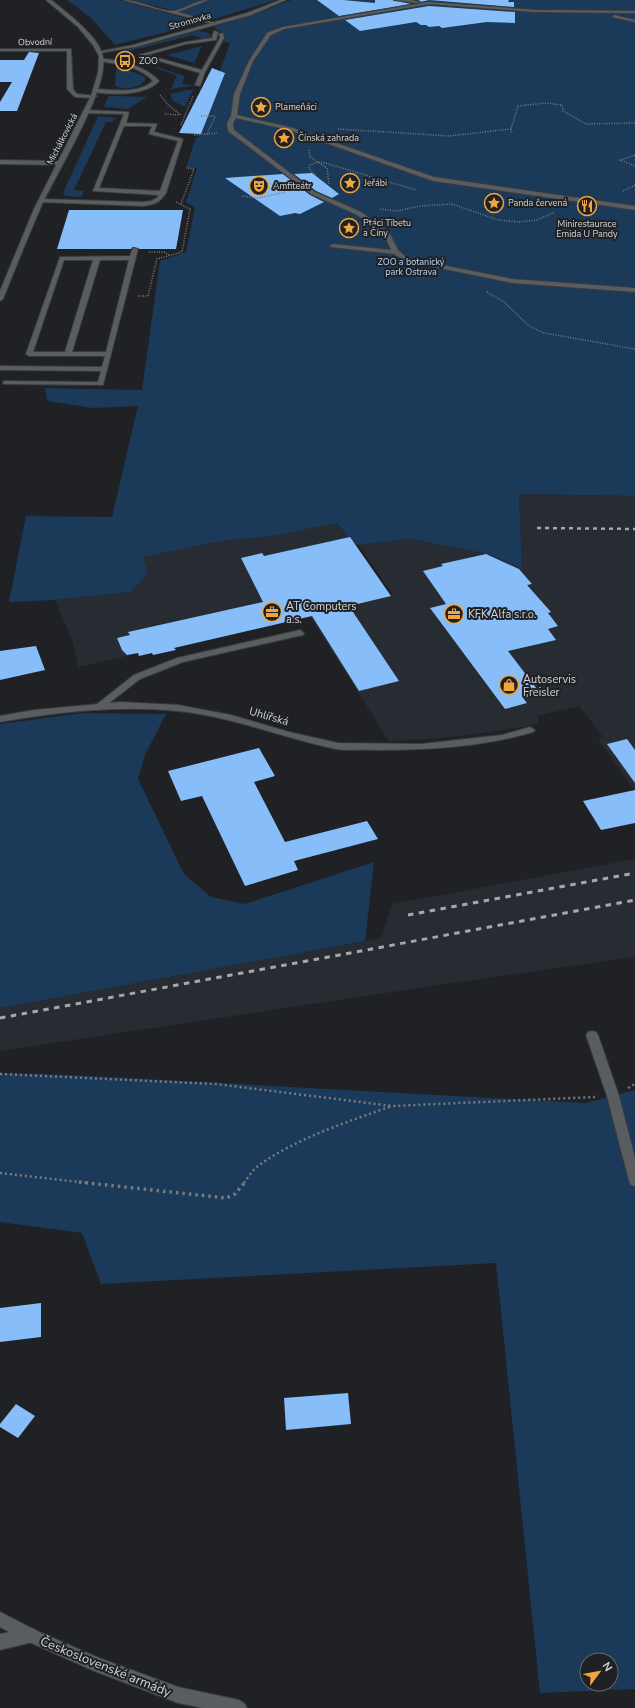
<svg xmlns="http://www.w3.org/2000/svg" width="635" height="1708" viewBox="0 0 635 1708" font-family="'Nunito Sans',sans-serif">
<rect width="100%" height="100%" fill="#1f2124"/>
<g fill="#272c33">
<polygon points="519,494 635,496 635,791 598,739 603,737 579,706 537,716 539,724 484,733 431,739 389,741 309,615 78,667 72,640 55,600 130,592 143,557 221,541 273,536 337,523 390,596 394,596 358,544 410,539 488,554 522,569"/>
<polygon points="635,859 635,957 432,986 0,1051 0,1008 365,941 382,937 392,904"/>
</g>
<g fill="#1b3958" fill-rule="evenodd">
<polygon points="67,0 119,0 203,23 115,45 91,18"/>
<polygon points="132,0 276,0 211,20"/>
<polygon points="291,0 635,0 635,496 519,494 522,569 488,554 410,539 354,545 337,523 273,536 221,541 143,557 148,573 130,592 55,600 9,602 26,516 112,517 138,406 93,408 47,401 45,388 142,390 160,261 186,252 195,208 186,202 197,168 186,168 196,137 199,137 199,135 183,133 185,120 198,95 211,95 230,43 224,42 225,34 213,27 256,14"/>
<polygon points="198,31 206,32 212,36 202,39 194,35 125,52 131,56 125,58 118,56 122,51"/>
<polygon points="202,46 194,63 167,55"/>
<path d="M119 66 145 77V81C137 89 124 90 115 86L116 69Z"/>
<polygon points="157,67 185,76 182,84 195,85 171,89 177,75 155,68"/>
<polygon points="188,90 193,90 185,107 173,101 170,94"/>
<polygon points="111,96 116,96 147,97 128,109 104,107 108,97"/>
<polygon points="98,116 119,118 114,119 113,122 106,122 74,190 84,191 81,197 66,196 63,193"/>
<polygon points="82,713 166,714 145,755 138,779 184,874 211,897 245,904 374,862 365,941 0,1008 0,724"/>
<path d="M0 1073 70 1075 586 1103 635 1090V1689L540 1693 496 1263 101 1284 82 1233 0 1222ZM587 1660H611V1684H587Z"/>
</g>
<g fill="#87befa">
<polygon points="317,0 343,0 375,3 375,0 393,0 411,4 339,16"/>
<polygon points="418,0 509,0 508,2 514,2 514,7 429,0 421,2"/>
<polygon points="429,6 515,12 515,23 487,22 442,28 439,26 429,27 426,25 421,25 416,22 360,31 345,20"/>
<polygon points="29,52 39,53 17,111 0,111 0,102 12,82 0,82 0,60 24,60"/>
<polygon points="212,68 225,73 201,134 179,133"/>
<polygon points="312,173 339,194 332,198 316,191 294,174"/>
<polygon points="283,174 310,195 324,202 300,214 295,213 280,216 225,178"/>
<polygon points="69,210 183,210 176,249 139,249 133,247 131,249 57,249"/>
<polygon points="350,537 391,596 349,606 399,681 359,691 312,616 174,648 176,650 153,655 152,653 139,656 138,653 127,655 122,650 117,638 130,635 128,632 263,602 241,558 262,553 264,556"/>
<polygon points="486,554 519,569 532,584 527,585 551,612 548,613 558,626 548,629 556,640 508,651 540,693 523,698 527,703 505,709 430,608 446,604 423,571 443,566 441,564"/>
<polygon points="36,646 45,670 0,680 0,651"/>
<polygon points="627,739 635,750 635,783 607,744"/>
<polygon points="259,748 275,776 254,782 285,842 367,821 378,839 294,861 298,870 245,886 202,796 181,801 168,771"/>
<polygon points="635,790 635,823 601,830 583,801"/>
<polygon points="41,1303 41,1337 0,1342 0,1308"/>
<polygon points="348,1393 351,1424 286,1430 284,1398"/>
<polygon points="16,1404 35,1416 18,1438 0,1427 0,1424"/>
</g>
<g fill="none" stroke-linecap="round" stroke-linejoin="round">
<defs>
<g id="lane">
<path d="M123 0C140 0 158 11 172 11 183 11 195 0 208 0L178 12 215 23 213 24Z"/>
<polygon points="394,0 411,0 420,2 418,3"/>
<polygon points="429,2 536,10 635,11 635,13 536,12 429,4 284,29 271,35 253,61 240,94 237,115 293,128 434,177 635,206 635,210 433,181 289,130 236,118 233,123 234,130 315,192 359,211 378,223 390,234 398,250 407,258 512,279 635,288 635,292 512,283 405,261 394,254 331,247 330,246 333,244 391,250 385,236 371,224 355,214 311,194 228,131 227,123 231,116 234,94 249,61 267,33 283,27"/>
<polygon points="614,15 635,20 635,22 612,17"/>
<polygon points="214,31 218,32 216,40 186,44 147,55 202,70 220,38 219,34 223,33 224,38 205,72 200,86 195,85 200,73 139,55 186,42 212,38"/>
<path d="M99 59C116 58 148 67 159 81 145 96 113 95 94 92L96 89C114 90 139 94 153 81 140 66 117 64 99 61Z"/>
<path d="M85 110 129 112 126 123 157 124 154 132 183 139 166 193C159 203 156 204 143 206L39 202 38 201 41 199 143 202 151 201 157 198 159 195 93 191 124 114 83 113V111ZM124 126H152L149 134 178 141 160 191 99 188Z"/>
<path d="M133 248 138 249 103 385 3 384V382L5 381 98 382 101 371 0 370V366L102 367 105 356H29L26 354 60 257 130 256ZM64 260H93L65 352H33ZM100 260H129L106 352H72Z"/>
<polygon points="300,630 304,633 303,635 183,662 140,679 100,710 94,710 92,708 134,675 177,658"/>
<polygon points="592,1031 596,1032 598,1035 619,1096 617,1099 613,1101 609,1099 607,1096 586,1035 588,1032"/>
</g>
<g id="street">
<polygon points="280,0 286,0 251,15 135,47 99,53 97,52 133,45 247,13"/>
<polygon points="0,49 71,49 73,89 77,94 97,96 94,98 75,97 67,89 67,51 0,51"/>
<polygon points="0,160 59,161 62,163 59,165 0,164"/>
<path d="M121 702 178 705 231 715 289 732 338 743 421 744 502 735 530 727 535 730 533 732C483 747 430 750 378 750 364 749 349 751 336 749 283 738 231 716 177 711 118 705 58 712 0 722V716L34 710Z"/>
<polygon points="613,1091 617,1093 619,1096 635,1158 635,1186 631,1185 629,1181 607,1096 609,1093"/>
<polygon points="32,1628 37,1631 40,1636 37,1641 0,1650 0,1634"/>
</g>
<g id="secondary">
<path d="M46 0H51C66 12 100 37 103 57 109 90 55 175 40 209 27 239 15 269 3 299L0 301V291L34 209 91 96 98 73 99 56 93 45 78 27Z"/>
<polygon points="0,1612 37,1631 99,1658 178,1687 239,1700 244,1703 247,1708 203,1708 178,1703 92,1670 27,1641 0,1627"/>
</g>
</defs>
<use href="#lane" stroke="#393b3d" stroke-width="2"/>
<use href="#street" stroke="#393b3d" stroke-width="2"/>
<use href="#secondary" stroke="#393b3d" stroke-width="2"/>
<g stroke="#797b7d" stroke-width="1.5" stroke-dasharray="1 1.5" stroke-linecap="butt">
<polyline points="160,95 169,106 181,115"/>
<polyline points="165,114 180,115"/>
<polyline points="201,116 216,116"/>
<polyline points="181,125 193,96"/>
<polyline points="338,129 449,136 511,129 518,106 546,103 562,105 563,111 586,124 635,123"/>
<polyline points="511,129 512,133"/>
<polyline points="207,134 215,117"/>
<polyline points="194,135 217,133"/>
<polyline points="309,150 310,157 327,168 329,184"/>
<polyline points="635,155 620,160 635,166"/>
<polyline points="316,175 309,169 310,165 318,162 325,163 416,190"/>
<polyline points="623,191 635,185"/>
<polyline points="242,196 258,198 286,192"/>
<polyline points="181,204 194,169 186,168"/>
<polyline points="380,209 397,211 420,206 452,204 498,220 519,222 537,220 555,212"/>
<polyline points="149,252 164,252 169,255"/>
<polyline points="487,292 504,302 529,326 544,333 635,349"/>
<polyline points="138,296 148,296 157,259 182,252 190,209 176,202"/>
</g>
<g stroke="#797b7d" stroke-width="2.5" stroke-dasharray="2 3" stroke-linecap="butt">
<polyline points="0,1074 216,1084 392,1106 595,1097"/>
<polyline points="628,1088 635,1084"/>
<polyline points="0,1173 88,1183"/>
<path d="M244 1183C248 1177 253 1170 258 1166 294 1139 350 1121 392 1106"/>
</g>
<polyline stroke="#797b7d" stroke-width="3.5" stroke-dasharray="2.5 4" stroke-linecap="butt" points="79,1182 226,1198 235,1194 245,1182"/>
<use href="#lane" fill="#5a5d60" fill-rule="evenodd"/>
<use href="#street" fill="#5a5d60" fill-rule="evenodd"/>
<use href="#secondary" fill="#5a5d60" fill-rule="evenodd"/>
<polyline stroke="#a5a7a9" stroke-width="2.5" stroke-dasharray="4 4" stroke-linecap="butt" points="537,528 635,529"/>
<g stroke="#a5a7a9" stroke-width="3" stroke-dasharray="5.5 5.5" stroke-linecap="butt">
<polyline points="408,915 635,873"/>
<polyline points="0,1018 635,900"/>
</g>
</g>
<defs>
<symbol id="bus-ring" viewBox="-11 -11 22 22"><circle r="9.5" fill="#1f2124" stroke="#f0a63e" stroke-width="1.5"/><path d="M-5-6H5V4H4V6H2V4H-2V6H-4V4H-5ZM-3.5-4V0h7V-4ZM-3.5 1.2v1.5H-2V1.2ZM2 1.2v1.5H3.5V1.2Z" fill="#f0a63e"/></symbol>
<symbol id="sight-ring" viewBox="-11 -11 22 22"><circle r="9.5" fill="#1f2124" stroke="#f0a63e" stroke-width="1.5"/><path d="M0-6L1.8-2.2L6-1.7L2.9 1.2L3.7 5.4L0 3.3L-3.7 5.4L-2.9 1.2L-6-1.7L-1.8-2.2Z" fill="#f0a63e"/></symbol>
<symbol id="theatre-ring" viewBox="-11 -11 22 22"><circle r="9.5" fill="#1f2124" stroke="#f0a63e" stroke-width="1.5"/><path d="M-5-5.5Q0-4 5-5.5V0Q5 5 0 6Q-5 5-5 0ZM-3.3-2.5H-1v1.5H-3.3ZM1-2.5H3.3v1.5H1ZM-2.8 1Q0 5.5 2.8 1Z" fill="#f0a63e"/></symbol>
<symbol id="restaurant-ring" viewBox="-11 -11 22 22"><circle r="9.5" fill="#1f2124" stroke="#f0a63e" stroke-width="1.5"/><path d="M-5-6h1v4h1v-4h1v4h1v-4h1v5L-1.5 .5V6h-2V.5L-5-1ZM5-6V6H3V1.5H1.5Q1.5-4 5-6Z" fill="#f0a63e"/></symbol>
<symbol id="office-ring" viewBox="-11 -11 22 22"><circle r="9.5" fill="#1f2124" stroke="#f0a63e" stroke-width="1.5"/><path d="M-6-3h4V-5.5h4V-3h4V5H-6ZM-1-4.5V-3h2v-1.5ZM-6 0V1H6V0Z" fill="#f0a63e"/></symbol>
<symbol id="shop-ring" viewBox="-11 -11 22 22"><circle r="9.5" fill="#1f2124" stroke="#f0a63e" stroke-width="1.5"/><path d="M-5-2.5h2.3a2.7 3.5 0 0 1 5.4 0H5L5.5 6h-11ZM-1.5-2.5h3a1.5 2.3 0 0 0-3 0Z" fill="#f0a63e"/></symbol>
</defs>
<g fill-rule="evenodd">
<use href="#bus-ring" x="114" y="50" width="22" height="22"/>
<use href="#sight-ring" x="250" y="96" width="22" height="22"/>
<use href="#sight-ring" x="273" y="127" width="22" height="22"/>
<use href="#sight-ring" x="339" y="172" width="22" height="22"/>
<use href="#theatre-ring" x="248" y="175" width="22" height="22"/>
<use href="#sight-ring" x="483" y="192" width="22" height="22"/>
<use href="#restaurant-ring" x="576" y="195" width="22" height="22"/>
<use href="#sight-ring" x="338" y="217" width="22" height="22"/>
<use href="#office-ring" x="261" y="601" width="22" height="22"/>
<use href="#office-ring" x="443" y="603" width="22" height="22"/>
<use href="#shop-ring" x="498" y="674" width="22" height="22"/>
</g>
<g text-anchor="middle" stroke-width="4" stroke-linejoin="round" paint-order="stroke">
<g font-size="9" fill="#d3d5d6" stroke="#1f2124">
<text transform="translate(190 21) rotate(-16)" y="3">Stromovka</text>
<text transform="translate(35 42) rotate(-1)" y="3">Obvodní</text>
<text transform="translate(62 139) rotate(-63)" y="3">Michálkovická</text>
</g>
<g font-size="9" fill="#d3d5d6" stroke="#1f2124" text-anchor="start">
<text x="139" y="64">ZOO</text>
<text x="275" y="110">Plameňáci</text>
<text x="298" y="141">Čínská zahrada</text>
<text x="364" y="186">Jeřábi</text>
<text x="273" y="189">Amfiteátr</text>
<text x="508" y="206">Panda červená</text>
<text x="363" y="226">Ptáci Tibetu<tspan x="363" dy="10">a Číny</tspan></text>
<text x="587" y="227" text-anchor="middle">Minirestaurace<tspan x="587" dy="10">Emida U Pandy</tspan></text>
</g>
<g font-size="9" fill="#b8d4f4" stroke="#1f2124">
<text x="411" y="265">ZOO a botanický<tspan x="411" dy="10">park Ostrava</tspan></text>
</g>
<g font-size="11" fill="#d3d5d6" stroke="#1f2124" text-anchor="start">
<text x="286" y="610">AT Computers<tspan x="286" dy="13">a.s.</tspan></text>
<text x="468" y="618">KFK Alfa s.r.o.</text>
<text x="523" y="683">Autoservis<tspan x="523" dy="13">Freisler</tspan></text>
</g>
<g font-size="11" fill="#d3d5d6" stroke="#1f2124">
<text transform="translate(269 716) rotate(16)" y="4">Uhlířská</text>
</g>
<g font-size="13" fill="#d3d5d6" stroke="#1f2124">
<text transform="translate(106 1666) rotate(22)" y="5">Československé armády</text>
</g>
</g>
<g transform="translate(599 1672) rotate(58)"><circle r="19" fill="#1f2124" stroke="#67696b"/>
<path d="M0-3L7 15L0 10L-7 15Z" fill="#f0a63e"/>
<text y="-6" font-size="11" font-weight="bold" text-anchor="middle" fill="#d3d5d6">N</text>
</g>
</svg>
